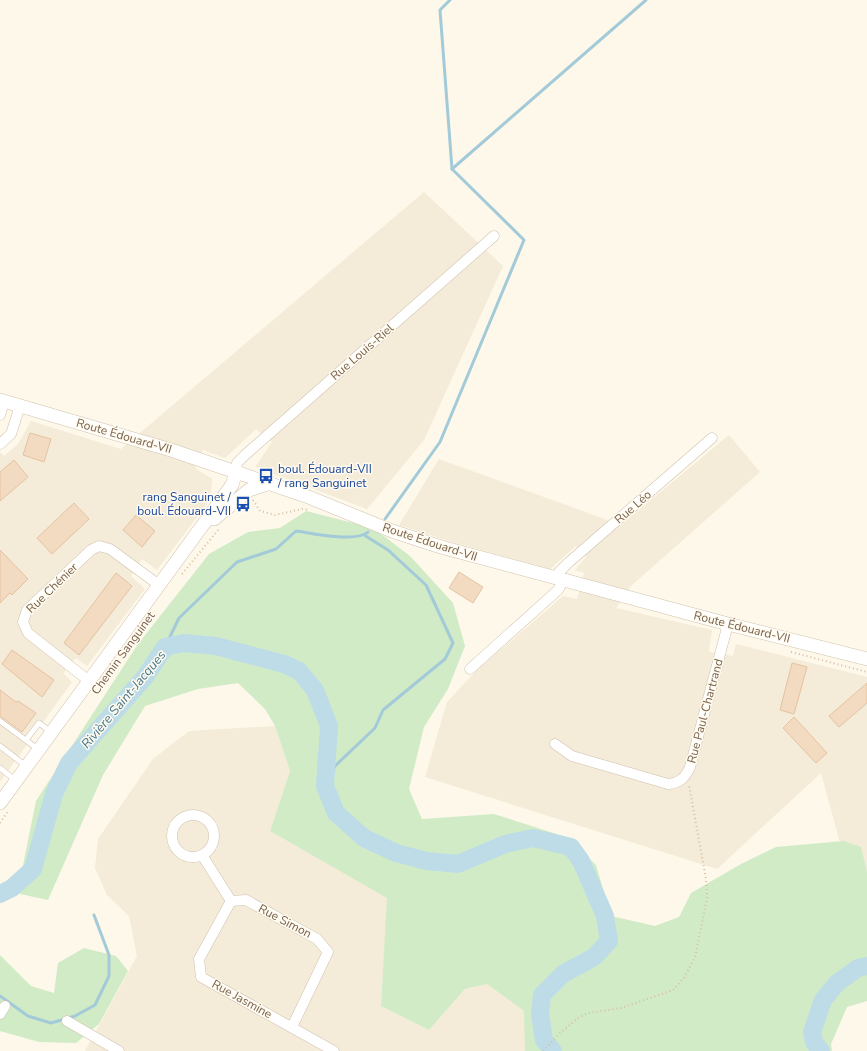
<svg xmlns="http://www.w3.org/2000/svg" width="867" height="1051" viewBox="0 0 867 1051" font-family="'Nunito Sans',sans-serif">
<rect width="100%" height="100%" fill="#fdf8e9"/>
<g fill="#f4ebd8">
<polygon points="424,192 503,266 424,440 367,509 255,467 272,442 256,429 225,458 203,450 195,468 212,479 210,500 157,570 142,559 131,576 145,589 87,666 76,658 63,673 72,682 0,782 0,452 4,456 18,444 31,421 121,449"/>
<polygon points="729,435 760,472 632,585 616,608 712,630 709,652 733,656 736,644 867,677 867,930 863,927 821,773 717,869 425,777 447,702 476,671 563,596 577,599 584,573 575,570 586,557 576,546 550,569 445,540 399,525 439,459 621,525"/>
<polygon points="275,726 290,771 270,831 388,898 381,1006 429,1030 465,989 487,984 525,1011 525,1051 85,1051 137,956 129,916 107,895 95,868 98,839 153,759 189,731"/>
</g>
<g fill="#d1ebc7">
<polygon points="306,511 365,526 384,536 410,556 453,603 465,646 448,689 424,727 409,789 422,819 494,814 569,838 596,865 611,916 655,926 679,917 691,893 741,864 776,847 844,841 861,847 867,872 867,1001 847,1007 831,1044 832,1051 525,1051 524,1011 487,984 465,989 429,1030 381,1006 387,898 270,831 290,771 275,726 265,709 238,683 198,689 145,706 103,775 48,900 20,894 20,880 36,801 138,644 209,554 248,532 280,528"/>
<polygon points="84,948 116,956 128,971 99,1024 76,1043 39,1042 0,1031 0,955 31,986 54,993 58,963"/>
</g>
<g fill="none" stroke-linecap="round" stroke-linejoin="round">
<g stroke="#a3cad9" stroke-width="3">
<polyline points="452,169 646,0"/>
<polyline points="385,519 440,442 524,240 452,169 440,10 450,0"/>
<path d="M165 647 179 618 237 562 276 549 296 531C312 533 356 543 368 532"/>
<polyline points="325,786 335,766 375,728 383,710 445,659 453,643 426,585 388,550 364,535"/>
<polyline points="0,996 28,1016 51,1023 75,1016 95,1005 109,976 109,955 94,915"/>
</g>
<g stroke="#bddce7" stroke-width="18">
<polyline points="0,894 12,888 33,869 54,794 69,763 145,677 165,647 184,643 216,646 284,664 299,671 315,690 329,726 325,786 336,813 364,838 396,853 427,861 458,864 505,844 533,838 571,847 581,861 605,916 609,941 594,957 563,974 542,995 540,1014 544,1040 553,1051"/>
<polyline points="821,1051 814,1042 812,1032 823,1000 837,983 858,968 867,966"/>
</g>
</g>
<g fill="#f2dbc1" stroke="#e5c3a1">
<polygon points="30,433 51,439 44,462 23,455"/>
<polygon points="14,460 28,477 0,501 0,472"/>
<polygon points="74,503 89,519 52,554 37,538"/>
<polygon points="136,515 155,531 142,547 123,530"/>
<polygon points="0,550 28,579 12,595 10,593 0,603"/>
<polygon points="459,572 483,587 473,603 449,588"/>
<polygon points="116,573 132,586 79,655 64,643"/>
<polygon points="12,650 54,680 42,697 2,664"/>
<polygon points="792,663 807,667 794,714 780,710"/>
<polygon points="867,683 867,703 839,727 829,716"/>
<polygon points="0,690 16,702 18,701 36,713 22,732 0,716"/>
<polygon points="794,717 827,753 816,763 783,728"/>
</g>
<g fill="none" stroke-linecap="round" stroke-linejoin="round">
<defs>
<g id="lane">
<polyline points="0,721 39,750"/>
<polyline points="26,740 39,723 51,732"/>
<polyline points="0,746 26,766"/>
<polyline points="0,768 15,780"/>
</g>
<g id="street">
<polyline points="0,415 4,402"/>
<polyline points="0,444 11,434 20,406"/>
<polyline points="236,472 237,463 245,455 494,236"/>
<polyline points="556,579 559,572 568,563 712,438"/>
<polyline points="470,669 558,590 563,581"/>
<polyline points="89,681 28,633 23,622 27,610 91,550 99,546 110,549 159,585"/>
<path d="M555 744 572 756 668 784C680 783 685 778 690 767L728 624"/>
<circle cx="193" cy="836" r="21"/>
<polyline points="202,855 231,901"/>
<polyline points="231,901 199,959 201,977 334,1051"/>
<polyline points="231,901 246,900 317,939 328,952 292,1027"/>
<polyline points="0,1014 5,1006"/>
<polyline points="67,1021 119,1051"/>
</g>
<g id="secondary">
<polyline points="0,400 171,450 306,496 392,531 441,547 728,624 867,659"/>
<polyline points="214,519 249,490 270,483"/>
<polyline points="0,803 232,485 236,472"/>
</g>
</defs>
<use href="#lane" stroke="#cfc1ae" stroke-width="6"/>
<use href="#street" stroke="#cfc1ae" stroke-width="11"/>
<use href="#secondary" stroke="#d2c2ac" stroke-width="14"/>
<g stroke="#d8bea3" stroke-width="2" stroke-dasharray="1 3" stroke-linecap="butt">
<polyline points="253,500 260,511 275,515 302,509 309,510"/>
<polyline points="182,574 219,529"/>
<polyline points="791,652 867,672"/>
<polyline points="0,823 8,811"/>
<polyline points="543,1051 559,1034 578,1018 588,1013 621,1008 673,990 684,978 695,957 707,898 706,879 689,785"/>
</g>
<use href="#lane" stroke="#fff" stroke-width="5"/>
<use href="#street" stroke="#fff" stroke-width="10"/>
<use href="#secondary" stroke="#fff" stroke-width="13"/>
</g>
<defs>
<symbol id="bus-bare" viewBox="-9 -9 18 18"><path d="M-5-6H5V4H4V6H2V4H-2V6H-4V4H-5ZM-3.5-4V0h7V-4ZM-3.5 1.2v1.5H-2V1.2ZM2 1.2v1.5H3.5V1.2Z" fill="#1a4fb4" stroke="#fffbf0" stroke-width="2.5" paint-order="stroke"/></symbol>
</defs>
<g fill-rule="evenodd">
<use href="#bus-bare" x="255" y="465" width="22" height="22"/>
<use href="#bus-bare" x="232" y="493" width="22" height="22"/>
</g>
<g text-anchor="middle" stroke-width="3" stroke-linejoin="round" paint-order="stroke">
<g font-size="12" fill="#78614c" stroke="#fffbf0">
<text transform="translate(362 352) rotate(-41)" y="4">Rue Louis-Riel</text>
<text transform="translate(124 436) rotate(16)" y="4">Route Édouard-VII</text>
<text transform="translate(633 507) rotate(-41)" y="4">Rue Léo</text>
<text transform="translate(430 542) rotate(18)" y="4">Route Édouard-VII</text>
<text transform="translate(52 588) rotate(-44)" y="4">Rue Chénier</text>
<text transform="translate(742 627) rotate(14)" y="4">Route Édouard-VII</text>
<text transform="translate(123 653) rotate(-54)" y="4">Chemin Sanguinet</text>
<text transform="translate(705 711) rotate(-75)" y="4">Rue Paul-Chartrand</text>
<text transform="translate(285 921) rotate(28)" y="4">Rue Simon</text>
<text transform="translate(242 999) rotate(29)" y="4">Rue Jasmine</text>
</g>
<g font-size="12" fill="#164399" stroke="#fffbf0" text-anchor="start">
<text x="278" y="473">boul. Édouard-VII<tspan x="278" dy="14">/ rang Sanguinet</tspan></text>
<text x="231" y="501" text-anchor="end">rang Sanguinet /<tspan x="231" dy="14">boul. Édouard-VII</tspan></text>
</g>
<g font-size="13" font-style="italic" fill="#46778b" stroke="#fffbf0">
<text transform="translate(123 699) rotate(-50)" y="5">Rivière Saint-Jacques</text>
</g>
</g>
</svg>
